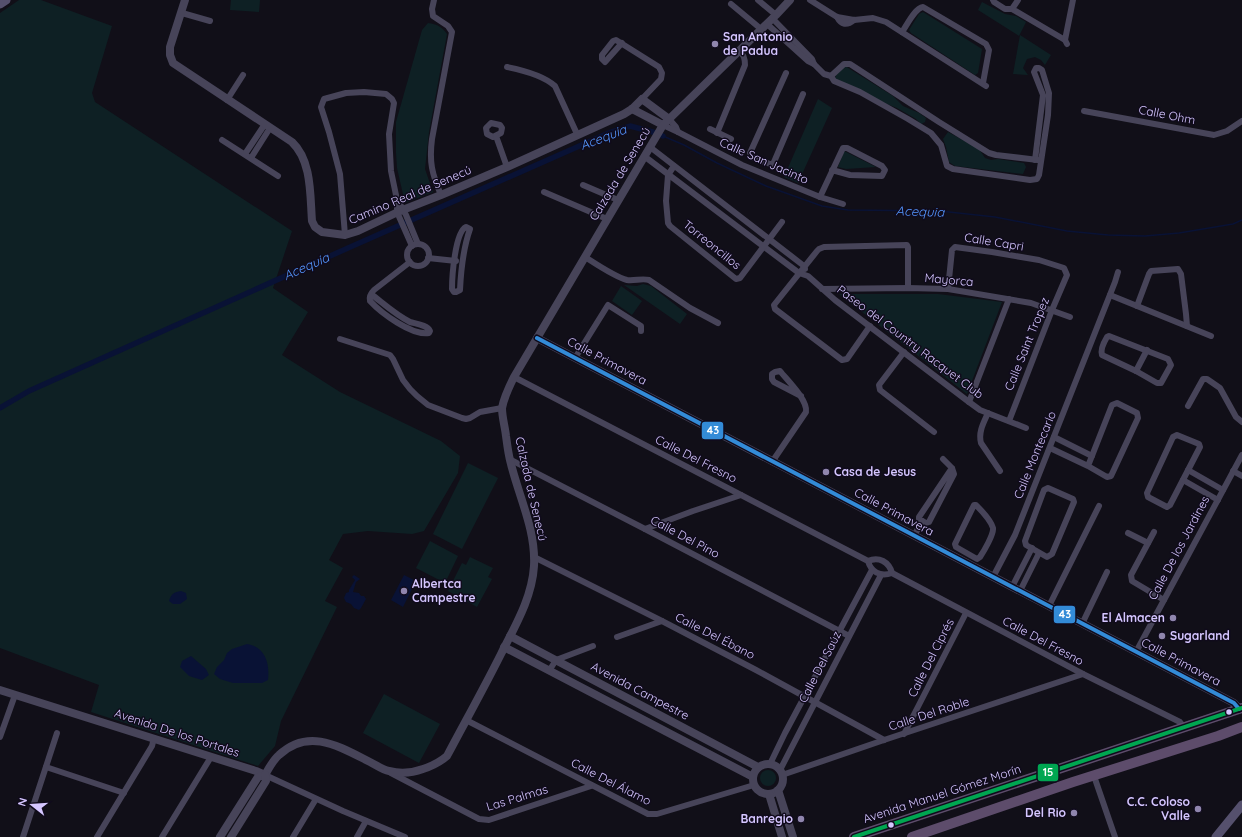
<svg xmlns="http://www.w3.org/2000/svg" width="1242" height="837" viewBox="0 0 1242 837" font-family="Quicksand,sans-serif">
<rect width="100%" height="100%" fill="#110f18"/>
<g fill="#0e2024">
<polygon points="19,0 41,0 112,26 92,93 95,102 292,231 273,288 308,312 282,355 340,392 441,441 460,456 458,473 424,531 412,534 368,531 343,534 329,560 343,568 325,601 337,607 281,721 275,746 258,766 91,712 99,685 0,648 0,13"/>
<polygon points="231,0 260,0 259,12 230,10"/>
<polygon points="982,2 1005,14 1016,16 1026,22 1019,36 978,10"/>
<polygon points="923,12 982,49 978,73 975,75 911,33 909,30 919,14"/>
<path d="M428 23C437 24 442 27 447 34L429 132 425 169 433 192 405 203 397 168 396 153V122L422 30Z"/>
<polygon points="1020,35 1051,55 1045,65 1041,60 1035,57 1027,59 1023,68 1028,75 1013,74"/>
<polygon points="845,66 893,96 903,106 919,113 926,118 925,122 921,124 916,119 897,108 882,102 857,88 835,79 836,75"/>
<polygon points="818,99 832,108 798,183 784,177"/>
<polygon points="948,132 979,149 985,158 991,160 998,159 1024,163 1026,167 1023,174 955,166 949,162 946,147 943,139"/>
<polygon points="844,151 876,167 846,169 838,167"/>
<polygon points="643,284 651,286 687,314 680,324 624,285 637,286"/>
<polygon points="621,286 642,301 632,315 612,301"/>
<polygon points="839,294 938,294 1002,302 967,394"/>
<polygon points="468,463 498,478 462,549 433,534"/>
<polygon points="430,541 458,556 445,583 416,568"/>
<polygon points="470,557 493,568 488,577 492,579 477,607 448,591 462,563 466,565"/>
<polygon points="384,694 440,724 419,763 363,733"/>
<circle cx="768" cy="778" r="8"/>
</g>
<g fill="#091235">
<polygon points="354,575 360,579 356,582 353,592 359,593 361,596 364,596 366,599 361,608 359,610 354,608 351,604 346,602 344,598 346,593 349,592 349,590 355,580 352,577"/>
<polygon points="404,575 416,581 403,607 391,600"/>
<path d="M181 591 186 593 187 599 180 604H173L169 601C171 594 174 592 181 591Z"/>
<path d="M247 644C265 647 270 663 268 680L262 683H233L220 679 214 674 217 667 224 660 227 653 232 649Z"/>
<polygon points="191,656 206,669 209,675 202,680 189,676 180,667 182,661"/>
</g>
<g fill="none" stroke-linecap="round" stroke-linejoin="round">
<polyline stroke="#091235" stroke-width="1.5" points="663,136 684,145 717,163 766,186 822,206 848,210 940,211 995,217 1067,231 1108,235 1145,236 1179,233 1233,224 1242,220"/>
<polyline stroke="#091235" stroke-width="5.5" points="0,408 29,391 348,248 611,132 630,126 653,132 663,136"/>
<g stroke="#474459" stroke-width="6">
<path d="M434 0 432 9 433 16 448 26 452 32 432 139C429 162 432 174 441 195"/>
<polyline points="758,0 776,15"/>
<polyline points="810,0 837,17 854,20 873,18 886,22 986,86"/>
<polyline points="993,0 994,2 1005,9 1012,9 1065,40"/>
<polyline points="731,4 761,29"/>
<polyline points="1012,9 1018,0"/>
<polyline points="182,13 210,21"/>
<path d="M837 17C841 25 847 26 854 20"/>
<polyline points="772,18 812,59 814,64"/>
<polyline points="767,24 808,61 814,64 824,74 831,76 834,81 860,92 908,119 931,133 941,145 947,166 953,169 1030,180 1037,179 1039,175 1048,115 1049,93 1042,70 1039,68 1036,68 1034,72 1043,95 1035,160"/>
<path d="M902 32C907 25 915 8 923 7L986 44 989 50 983 83"/>
<polyline points="622,43 605,62 602,59 602,55 613,41 616,40 659,67 662,73 661,79 642,99"/>
<polyline points="1067,44 1065,40 1073,0"/>
<path d="M507 67C522 70 543 75 555 86L577 134"/>
<polyline points="786,73 750,153 752,157 770,164 772,164 774,162 803,94"/>
<polyline points="831,76 844,64 850,64 939,122 989,153 996,155 1038,160"/>
<polyline points="227,100 243,75"/>
<polyline points="1084,111 1214,135 1227,131 1242,121"/>
<polyline points="669,119 676,127 678,132"/>
<polygon points="491,123 500,125 502,128 501,133 493,137 487,134 486,128"/>
<polyline points="663,125 678,132 742,165 820,197 843,204"/>
<polyline points="710,129 731,139"/>
<path d="M717 133 745 65C745 59 744 54 739 51"/>
<polyline points="496,136 507,167"/>
<polyline points="222,140 278,176"/>
<polyline points="650,147 804,266 805,269"/>
<polyline points="245,154 265,124"/>
<polyline points="644,156 763,246 799,273 808,276 835,300 969,402 980,410 1026,428"/>
<polyline points="251,158 270,128"/>
<polyline points="674,166 668,175 666,201 668,223 670,226 736,279 740,278 782,222"/>
<polyline points="583,185 618,200"/>
<polyline points="544,192 607,219"/>
<polyline points="820,197 843,148 847,148 882,166 885,170 882,176 850,175 832,170"/>
<polyline points="401,206 406,215 418,244"/>
<path d="M466 227 470 229C463 249 461 269 460 290L456 292H454L452 289C452 277 455 232 466 227Z"/>
<polyline points="345,235 340,174 329,132 321,107 324,99 346,93 364,92 386,94 392,99 394,103 389,134 391,171 397,200 397,212 412,246"/>
<circle cx="418" cy="255" r="11"/>
<path d="M585 257C596 264 615 277 627 280 635 281 642 278 649 280L690 308 718 323"/>
<polyline points="428,258 456,261"/>
<polyline points="822,289 908,288 948,289 1031,303 1070,317"/>
<polyline points="948,289 952,250 955,247 992,252 1039,260 1064,268 1067,275 1052,310 1009,421"/>
<path d="M371 294C384 304 396 315 410 322 417 324 427 325 430 331L429 333C412 336 381 313 370 301 369 297 371 293 374 290L410 262"/>
<polyline points="1110,295 1211,336"/>
<polyline points="1137,306 1149,274 1151,271 1178,269 1181,274 1186,314 1187,326"/>
<polyline points="870,326 847,359 842,360 775,309 774,305 817,251 819,249 824,247 907,245 908,247 908,288"/>
<path d="M1109 336 1168 359 1171 365 1161 383H1157L1136 371 1102 355C1100 349 1104 342 1107 337Z"/>
<polyline points="340,339 390,355 393,359 403,380 410,389 417,396 428,405 462,418 466,419 470,418 480,412 502,408"/>
<polyline points="904,352 879,385 880,390 934,432"/>
<polyline points="575,358 608,305 641,326 641,331"/>
<polyline points="1136,371 1147,350"/>
<path d="M514 377 868 561C871 572 880 577 892 573L1083 674 1180 722 1184 727"/>
<polyline points="969,402 1009,299"/>
<polyline points="1188,406 1203,379 1207,379 1220,388 1236,417 1242,422"/>
<path d="M988 413C984 422 978 432 981 443L1000 471"/>
<polygon points="1177,435 1199,444 1200,447 1170,505 1167,507 1148,497 1147,493 1173,437"/>
<polyline points="1054,437 1092,456"/>
<polyline points="1050,448 1088,466 1107,477 1111,476 1138,418 1137,413 1117,403 1112,405 1088,466"/>
<polyline points="509,459 645,529 849,636"/>
<polyline points="943,459 952,468 954,474 929,522 926,523 919,519 919,517 952,468"/>
<path d="M772 462 806 412C808 400 787 380 780 371L775 372 772 374V379L774 382 801 396"/>
<polyline points="1188,470 1223,490"/>
<polyline points="1233,471 1242,476"/>
<polyline points="1183,480 1218,500"/>
<polygon points="1048,488 1073,499 1074,502 1052,554 1047,557 1026,545 1025,541 1044,490"/>
<path d="M974 505H976C981 510 991 521 993 528 994 534 984 551 980 557L977 559 956 547 955 544Z"/>
<polyline points="645,529 693,511 741,495"/>
<polyline points="1154,532 1131,575 1132,581 1164,600"/>
<polyline points="1128,533 1148,543"/>
<polyline points="914,536 922,521"/>
<polyline points="534,557 662,621 756,670 884,740"/>
<path d="M868 561C879 556 889 562 892 573"/>
<polyline points="993,577 1015,535 1115,282 1118,272"/>
<polyline points="1012,587 1032,548"/>
<polyline points="1020,591 1039,553"/>
<polyline points="1049,606 1099,506"/>
<polyline points="1082,624 1107,572"/>
<polyline points="617,637 662,621"/>
<polyline points="1136,652 1242,455"/>
<polyline points="549,671 556,660 593,646"/>
<polyline points="466,720 648,814 657,814 754,785"/>
<polyline points="904,734 966,613"/>
<polyline points="0,737 15,695"/>
<polyline points="770,764 785,733 872,570"/>
<polyline points="46,767 124,793"/>
<polyline points="780,770 881,575"/>
<polyline points="391,773 479,819 489,820 591,786"/>
<polyline points="265,775 343,811 405,837"/>
<polyline points="782,775 884,740 1083,674"/>
<polyline points="1094,776 1115,837"/>
<polyline points="23,837 57,733"/>
<polyline points="97,837 152,746 154,738"/>
<polyline points="162,837 211,757"/>
<polyline points="293,837 316,799"/>
<polyline points="357,837 366,821"/>
</g>
<g stroke="#474459" stroke-width="8">
<path d="M185 0 170 47V55L173 63 292 142C312 161 310 195 312 221L315 227 322 232 345 235 358 231 400 211 441 195 507 167 624 114 632 109 642 99 669 119"/>
<polyline points="632,109 663,125"/>
<polyline points="537,338 1234,703 1239,709"/>
<polyline points="510,636 758,767"/>
<polyline points="504,647 753,777"/>
<polyline points="0,690 256,771 265,775"/>
<circle cx="768" cy="779" r="15"/>
<path d="M265 775C269 768 273 760 279 755 309 727 340 747 370 762 376 765 383 770 389 771 401 774 412 773 423 769 432 766 440 762 447 756 465 722 484 688 501 654 515 626 532 598 534 566 536 529 518 495 510 460 508 452 507 443 506 436 505 427 502 417 502 408 504 397 509 387 514 377L663 125 776 15 790 0"/>
<polyline points="778,790 793,837"/>
<polyline points="769,794 782,837"/>
<polyline points="220,837 258,777 265,775"/>
<polyline points="231,837 266,781 265,775"/>
</g>
<g stroke="#55506d" stroke-width="9">
<polyline points="0,4 6,0"/>
<polyline points="1216,837 1242,805"/>
</g>
<g stroke="#5d4c6b" stroke-width="10">
<polyline points="854,837 1242,708"/>
<polyline points="912,837 1073,782 1218,736 1242,727"/>
</g>
<defs>
<polyline id="bus-1" points="537,338 1234,703 1239,709"/>
<polyline id="bus-2" points="854,837 1242,708"/>
</defs>
<use href="#bus-1" stroke="#100b1c" stroke-width="7"/>
<use href="#bus-2" stroke="#100b1c" stroke-width="7"/>
<use href="#bus-1" stroke="#338bd7" stroke-width="4"/>
<use href="#bus-2" stroke="#00a651" stroke-width="4"/>
</g>
<g fill="#9086ae" stroke="#100b1c" stroke-width="1.5">
<circle cx="715" cy="44" r="4"/>
<circle cx="826" cy="472" r="4"/>
<circle cx="404" cy="591" r="4"/>
<circle cx="1173" cy="618" r="4"/>
<circle cx="1162" cy="636" r="4"/>
<circle cx="1198" cy="809" r="4"/>
<circle cx="1074" cy="813" r="4"/>
<circle cx="801" cy="819" r="4"/>
</g>
<g fill="#d5c6ff" stroke="#100b1c" stroke-width="1.5">
<circle cx="1229" cy="712" r="3.5"/>
<circle cx="891" cy="825" r="3.5"/>
</g>
<g text-anchor="middle" stroke-width="3" stroke-linejoin="round" paint-order="stroke">
<g font-size="12" font-weight="bold" fill="#d5c6ff" stroke="#100b1c" text-anchor="start">
<text x="723" y="41">San Antonio<tspan x="723" dy="14">de Padua</tspan></text>
<text x="834" y="476">Casa de Jesus</text>
<text x="412" y="588">Albertca<tspan x="412" dy="14">Campestre</tspan></text>
<text x="1165" y="622" text-anchor="end">El Almacen</text>
<text x="1170" y="640">Sugarland</text>
<text x="1190" y="806" text-anchor="end">C.C. Coloso<tspan x="1190" dy="14">Valle</tspan></text>
<text x="1066" y="817" text-anchor="end">Del Rio</text>
<text x="793" y="823" text-anchor="end">Banregio</text>
</g>
<g font-size="12" fill="#d5c6ff" stroke="#100b1c">
<text transform="translate(1167 115) rotate(11)" y="4">Calle Ohm</text>
<text transform="translate(764 161) rotate(24)" y="4">Calle San Jacinto</text>
<text transform="translate(620 174) rotate(-59)" y="4">Calzada de Senecú</text>
<text transform="translate(410 195) rotate(-23)" y="4">Camino Real de Senecú</text>
<text transform="translate(994 242) rotate(9)" y="4">Calle Capri</text>
<text transform="translate(712 245) rotate(39)" y="4">Torreoncillos</text>
<text transform="translate(949 280) rotate(5)" y="4">Mayorca</text>
<text transform="translate(910 342) rotate(37)" y="4">Paseo del Country Racquet Club</text>
<text transform="translate(1027 344) rotate(-68)" y="4">Calle Saint Tropez</text>
<text transform="translate(607 361) rotate(28)" y="4">Calle Primavera</text>
<text transform="translate(1035 455) rotate(-68)" y="4">Calle Montecarlo</text>
<text transform="translate(696 459) rotate(27)" y="4">Calle Del Fresno</text>
<text transform="translate(531 489) rotate(77)" y="4">Calzada de Senecú</text>
<text transform="translate(894 512) rotate(28)" y="4">Calle Primavera</text>
<text transform="translate(685 537) rotate(28)" y="4">Calle Del Pino</text>
<text transform="translate(1179 548) rotate(-62)" y="4">Calle De los Jardines</text>
<text transform="translate(715 636) rotate(27)" y="4">Calle Del Ébano</text>
<text transform="translate(1043 641) rotate(28)" y="4">Calle Del Fresno</text>
<text transform="translate(931 658) rotate(-63)" y="4">Calle Del Ciprés</text>
<text transform="translate(1181 662) rotate(28)" y="4">Calle Primavera</text>
<text transform="translate(820 667) rotate(-63)" y="4">Calle Del Saúz</text>
<text transform="translate(640 691) rotate(28)" y="4">Avenida Campestre</text>
<text transform="translate(929 714) rotate(-18)" y="4">Calle Del Roble</text>
<text transform="translate(177 733) rotate(18)" y="4">Avenida De los Portales</text>
<text transform="translate(611 782) rotate(27)" y="4">Calle Del Álamo</text>
<text transform="translate(942 794) rotate(-18)" y="4">Avenida Manuel Gómez Morín</text>
<text transform="translate(517 798) rotate(-17)" y="4">Las Palmas</text>
</g>
<g font-size="13" font-style="italic" fill="#5497ff" stroke="#100b1c">
<text transform="translate(603 137) rotate(-21)" y="5">Acequia</text>
<text transform="translate(920 211) rotate(2)" y="5">Acequia</text>
<text transform="translate(306 266) rotate(-24)" y="5">Acequia</text>
</g>
</g>
<g stroke="#100b1c" stroke-width="1.5">
<rect x="701" y="421" width="23" height="19" rx="4" fill="#338bd7"/>
<rect x="1053" y="605" width="23" height="19" rx="4" fill="#338bd7"/>
<rect x="1037" y="763" width="22" height="19" rx="4" fill="#00a651"/>
</g>
<g font-size="11" text-anchor="middle" font-weight="bold" fill="#fff">
<text x="713" y="434">43</text>
<text x="1065" y="618">43</text>
<text x="1048" y="776">15</text>
</g>
<g transform="translate(32 805) rotate(287)" stroke="#100b1c" stroke-width="3" paint-order="stroke">
<path d="M0-3L7 15L0 10L-7 15Z" fill="#d5c6ff"/>
<text y="-6" font-size="11" font-weight="bold" text-anchor="middle" fill="#d5c6ff">N</text>
</g>
</svg>
